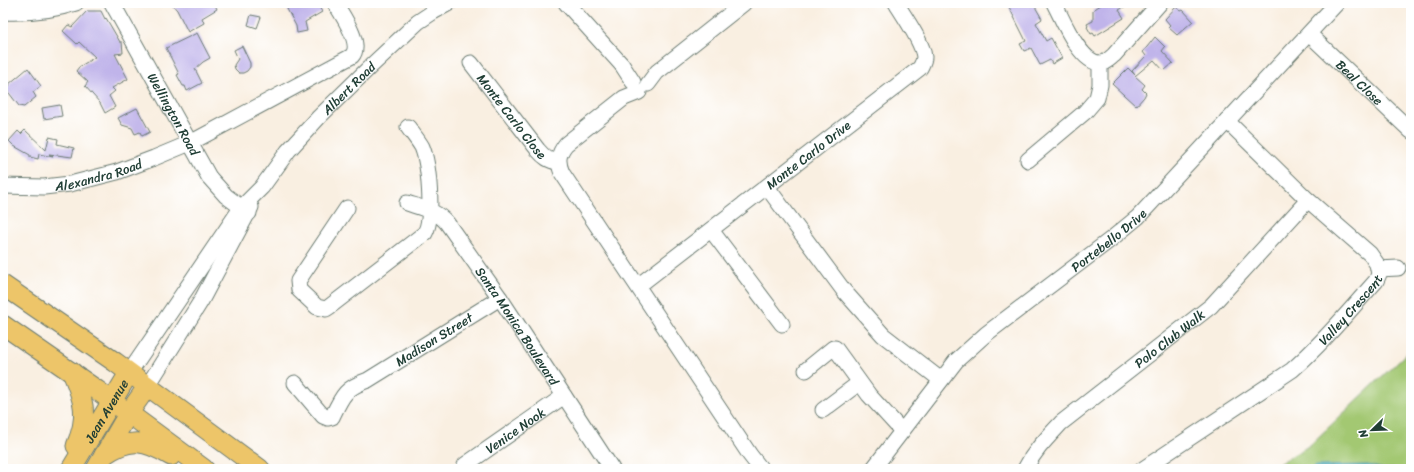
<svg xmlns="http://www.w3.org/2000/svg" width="1414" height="472" viewBox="0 0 1414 472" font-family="Sriracha,sans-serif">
<rect width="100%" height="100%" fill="#fff"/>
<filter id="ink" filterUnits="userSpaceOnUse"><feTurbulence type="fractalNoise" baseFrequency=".025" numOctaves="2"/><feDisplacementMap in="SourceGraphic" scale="8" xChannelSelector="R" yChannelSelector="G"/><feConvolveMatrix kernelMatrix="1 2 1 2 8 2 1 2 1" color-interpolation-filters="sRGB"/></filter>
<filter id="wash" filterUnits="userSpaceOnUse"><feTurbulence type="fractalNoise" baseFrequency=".012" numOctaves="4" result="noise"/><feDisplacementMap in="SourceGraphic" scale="16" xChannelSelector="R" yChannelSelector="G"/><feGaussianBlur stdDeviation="0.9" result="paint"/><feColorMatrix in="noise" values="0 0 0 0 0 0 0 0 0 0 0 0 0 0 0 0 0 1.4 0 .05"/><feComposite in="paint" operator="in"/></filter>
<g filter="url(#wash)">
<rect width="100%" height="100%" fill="#f9efe1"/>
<polygon fill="#a3c872" stroke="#618253" points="1411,349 1411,469 1270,469 1310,445"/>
<polygon fill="#4cb6c9" stroke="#367a7e" points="1368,465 1384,469 1311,469 1315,466"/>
<g id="blocks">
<g fill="#c0b4ea">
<polygon points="171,3 214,3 217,9 202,18 204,23 188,32 177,10"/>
<polygon points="287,3 317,3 322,12 305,22 307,31 297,33 296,26 287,9 289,7"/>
<polygon points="1007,3 1033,3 1042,19 1036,23 1046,41 1051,38 1062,58 1052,64 1050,60 1040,65 1031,48 1024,51 1020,44 1026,41"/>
<polygon points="1104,3 1131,3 1119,10 1124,18 1095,36 1093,33 1091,34 1087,27 1088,26 1087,24 1093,21 1093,10"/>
<polygon points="1176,7 1181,11 1183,10 1193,21 1177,35 1168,27 1170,25 1165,19"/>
<polygon points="87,11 101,11 105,19 106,18 120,42 122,42 123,53 115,54 128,79 112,88 115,91 109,96 115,107 105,113 100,103 85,86 88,82 76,71 79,67 95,57 79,42 77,44 63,31 68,25 72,27"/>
<polygon points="251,15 261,17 257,28 248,25"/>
<polygon points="197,33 210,58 203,62 195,69 202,83 187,91 185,86 183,86 177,75 179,74 166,48"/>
<polygon points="1155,37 1165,47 1162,51 1173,63 1164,71 1154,60 1135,76 1145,85 1142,89 1146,93 1144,97 1136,106 1112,84 1128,68 1135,75 1132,71 1146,56 1143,52"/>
<polygon points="242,46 250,63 250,67 247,71 243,73 239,73 235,69 234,65 238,59 234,50"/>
<polygon points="28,68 41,86 33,92 36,97 24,107 19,106 6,89 10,85 9,84"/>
<polygon points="60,105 62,116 44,119 42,108"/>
<polygon points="137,108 150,132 142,136 140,132 135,134 132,128 122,125 118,118"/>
<polygon points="25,130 46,150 49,137 58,139 57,144 74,148 72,157 49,154 53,157 39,154 38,159 30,157 30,155 14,146 9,141 18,131 21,134"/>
</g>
</g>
</g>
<g filter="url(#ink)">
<use href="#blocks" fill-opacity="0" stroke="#6b7b71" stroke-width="1"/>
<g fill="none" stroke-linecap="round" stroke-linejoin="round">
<defs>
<g id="minor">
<path id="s1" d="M112 3 209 177 226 196 249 213"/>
<polyline points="566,3 622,65 633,82"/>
<path d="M1054 3C1062 18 1080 64 1101 63 1106 63 1110 58 1114 55L1160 3"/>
<path d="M3 12C28 13 52 11 76 3"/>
<path id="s2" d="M1309 34 1411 131"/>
<path id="s3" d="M471 63 538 150C544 157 549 161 558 162"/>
<polyline points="648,84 657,72 744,3"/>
<path d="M639 92 624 98 566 144C558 154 557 161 562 173L750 455 761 469"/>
<polyline points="1028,160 1085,112 1097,98 1100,85 1100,63"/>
<path id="s4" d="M3 186 44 187 70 184 117 172 154 158 190 143 352 56C363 44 342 15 335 3"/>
<polyline points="767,187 844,291 883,335 941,380"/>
<path id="s5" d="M407 203C422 208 437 211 447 223L500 298 612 469"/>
<path d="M347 208 298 281 299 290 317 307 326 309 329 307 425 233C434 217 429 164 422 147 418 140 412 133 408 127"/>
<polyline points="711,230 782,324"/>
<polyline points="1379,269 1398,268"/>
<path id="s6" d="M638 286 920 68C922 64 924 61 924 57 923 43 904 16 896 3"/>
<polyline points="806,370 833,348 835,348 869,395 902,431"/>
<path id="s7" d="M129 373 241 208 262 187 288 151 319 117 372 65 418 22 433 12 449 3"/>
<path id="s8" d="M295 383 323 416 328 418 332 417C342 396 345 388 368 380L500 298"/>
<polyline points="147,387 201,301 251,207"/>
<polyline points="823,410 859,383"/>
<path id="s9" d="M465 465 564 396"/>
<path id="s10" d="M873 469 956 361 986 334 1110 240 1138 217 1337 3"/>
<path id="s11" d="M1025 469C1034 451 1047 438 1061 423L1211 306 1308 200"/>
<path id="s12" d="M1143 469 1292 370C1323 343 1349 311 1376 281L1379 274 1377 264 1370 254 1308 200 1227 121"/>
</g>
<g id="major">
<polyline points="3,285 115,362 260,469"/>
<polyline points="3,325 97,390 204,469"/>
<path d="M72 372C84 401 89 416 76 446"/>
<path d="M104 455C130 437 145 440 171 456"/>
<path id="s13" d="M71 469 129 373"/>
<polyline points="96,469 128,414 147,387"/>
</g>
</defs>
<use href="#minor" stroke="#6b7b71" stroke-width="17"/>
<use href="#major" stroke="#6b7b71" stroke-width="21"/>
<use href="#minor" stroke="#fff" stroke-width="15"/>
<use href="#major" stroke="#edc569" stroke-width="19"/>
</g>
</g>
<g text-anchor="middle" stroke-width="4" stroke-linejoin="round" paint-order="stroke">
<g font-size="13" fill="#1f3d34" stroke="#fff">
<text dy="5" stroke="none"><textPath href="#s2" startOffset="70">Beal Close</textPath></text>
<text dy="5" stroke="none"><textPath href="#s7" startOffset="361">Albert Road</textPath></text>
<text dy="5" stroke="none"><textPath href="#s1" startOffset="127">Wellington Road</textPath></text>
<text dy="5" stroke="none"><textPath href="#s3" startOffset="67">Monte Carlo Close</textPath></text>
<text dy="5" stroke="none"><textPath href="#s6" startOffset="215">Monte Carlo Drive</textPath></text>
<text dy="5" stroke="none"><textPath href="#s4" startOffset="97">Alexandra Road</textPath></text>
<text dy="5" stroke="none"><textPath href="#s10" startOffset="331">Portebello Drive</textPath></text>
<text dy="5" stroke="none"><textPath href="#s12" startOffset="263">Valley Crescent</textPath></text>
<text dy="5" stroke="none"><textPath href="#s5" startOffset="170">Santa Monica Boulevard</textPath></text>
<text dy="5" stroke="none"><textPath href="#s8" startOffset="184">Madison Street</textPath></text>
<text dy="5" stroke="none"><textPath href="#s11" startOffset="196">Polo Club Walk</textPath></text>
<text dy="5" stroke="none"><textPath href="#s13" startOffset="68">Jean Avenue</textPath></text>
<text dy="5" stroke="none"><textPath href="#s9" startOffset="61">Venice Nook</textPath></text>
</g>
</g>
<rect width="1414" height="472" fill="none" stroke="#fff" stroke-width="16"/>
<g transform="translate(1372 430) rotate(247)" stroke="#ffffff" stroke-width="3" paint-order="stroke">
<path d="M0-3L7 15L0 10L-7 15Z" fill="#1f3d34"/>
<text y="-6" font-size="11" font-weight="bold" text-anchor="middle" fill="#1f3d34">N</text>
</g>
</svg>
